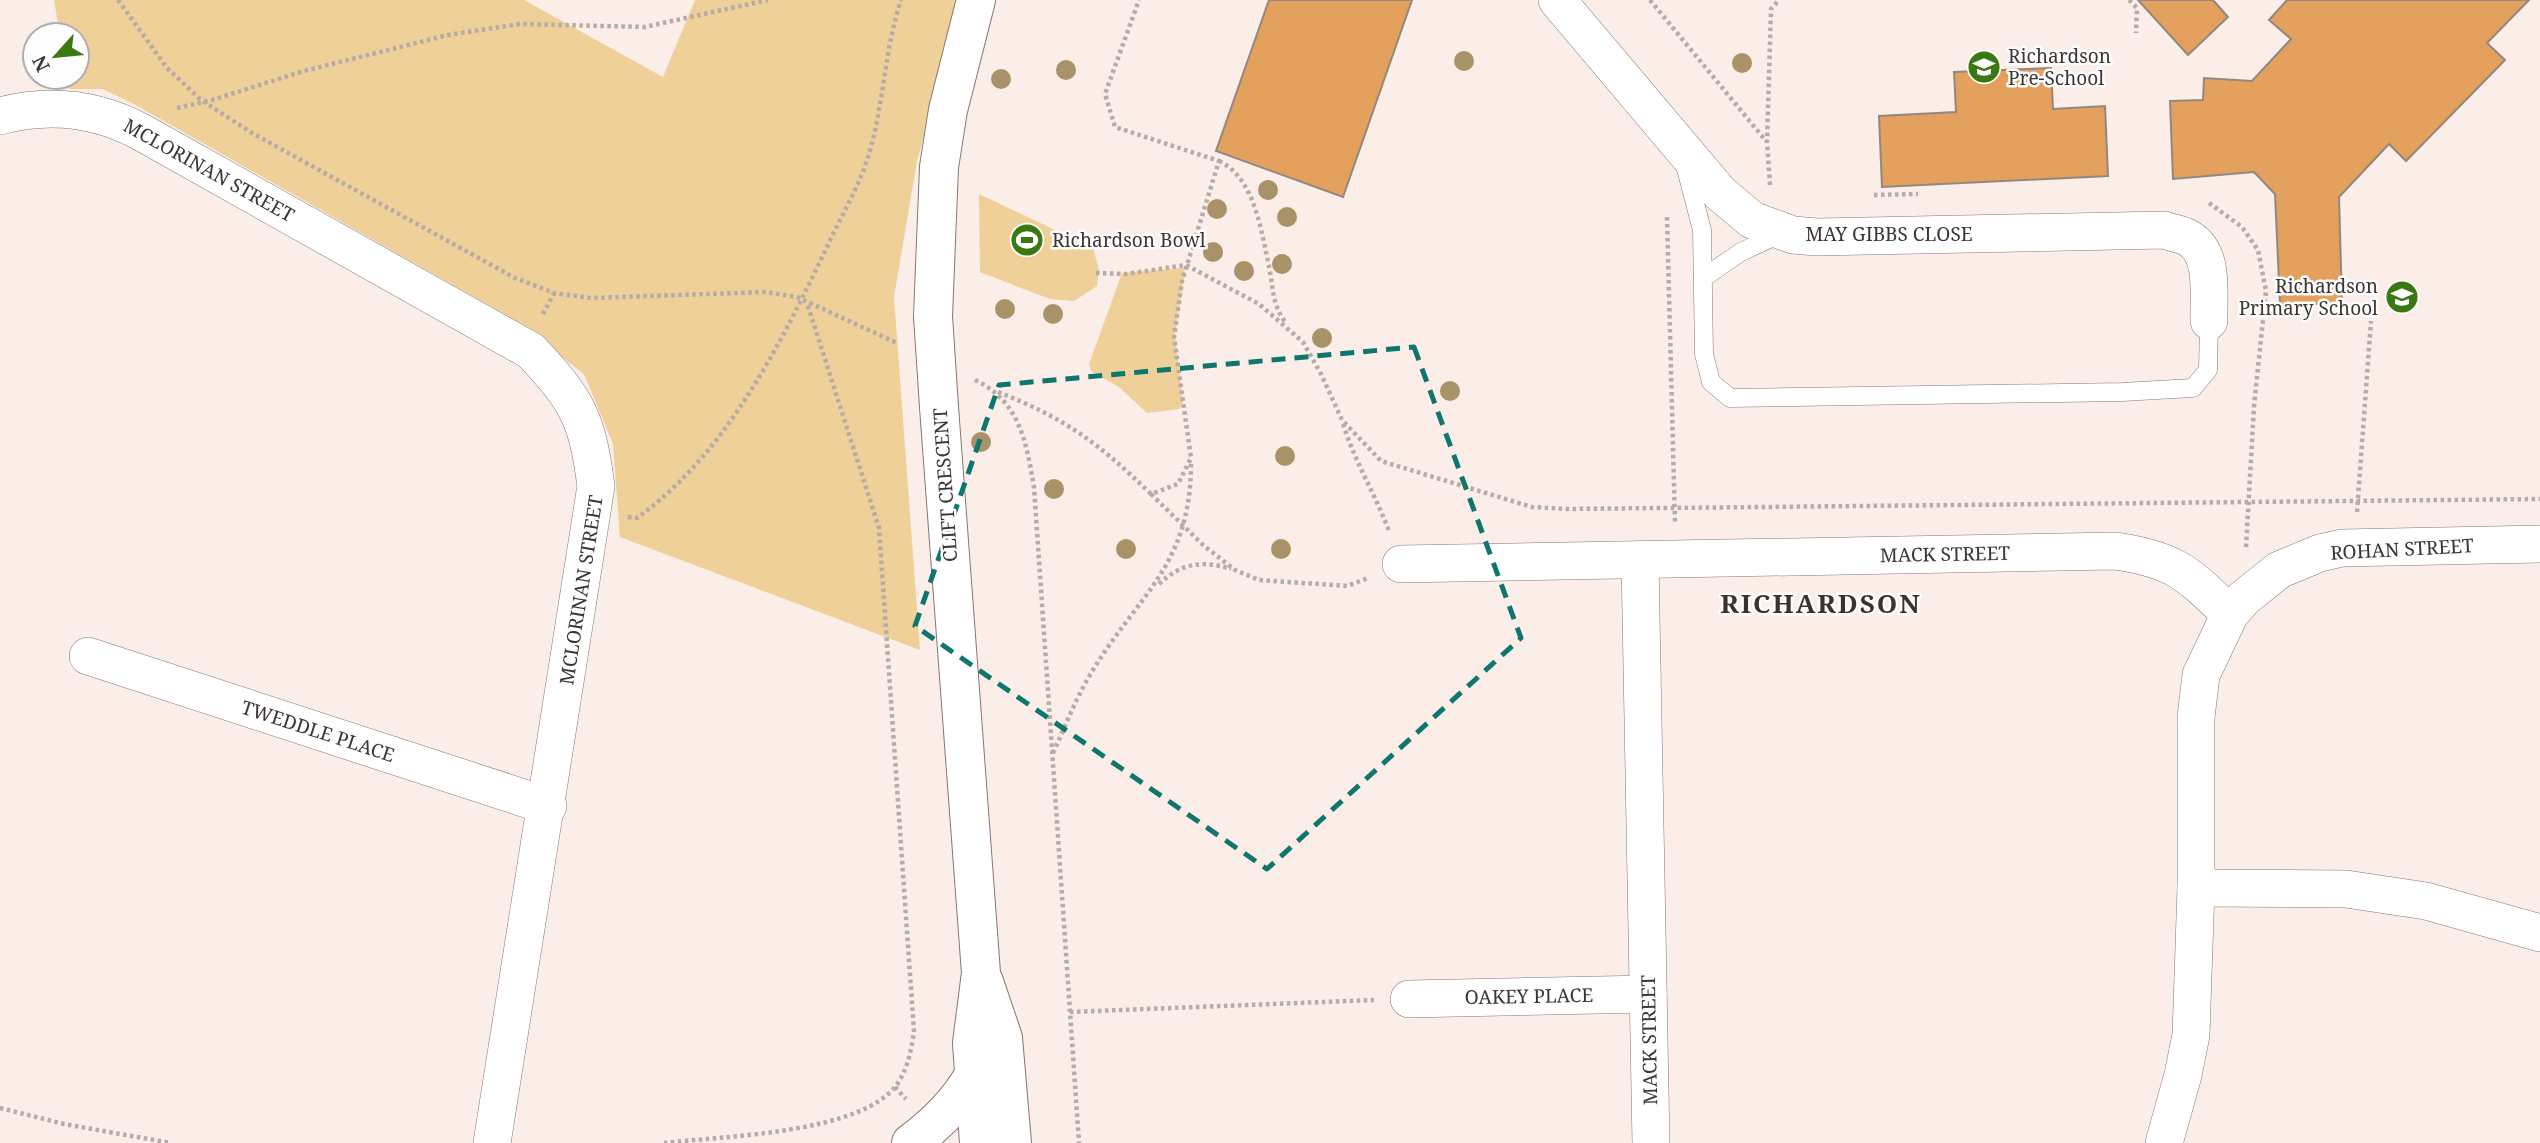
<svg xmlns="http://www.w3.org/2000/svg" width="2540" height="1143" viewBox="0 0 2540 1143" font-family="'Noto Serif',serif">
<rect width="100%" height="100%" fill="#fbede7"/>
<g fill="#efd098">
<polygon points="54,0 524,0 663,77 695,0 960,0 917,161 894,297 920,650 620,537 613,444 584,374 504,314 134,104 103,89 69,89 67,77 77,77 77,35 60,35"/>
<polygon points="979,194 1093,248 1099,270 1097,286 1074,301 1050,299 980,272"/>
<polygon points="1183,268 1185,272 1175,335 1183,403 1179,409 1147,413 1119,387 1091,371 1089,364 1122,273"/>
</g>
<g fill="#e4a05d" stroke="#92887f" stroke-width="2">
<polygon points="1269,0 1412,0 1343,197 1216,151"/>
<polygon points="2138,0 2213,0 2228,17 2188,55"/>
<polygon points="2287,0 2529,0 2487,43 2505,60 2406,161 2389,144 2339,197 2342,304 2280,304 2275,194 2254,172 2173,179 2170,101 2203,100 2204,78 2252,81 2291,39 2269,20"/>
<polygon points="2051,68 2053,109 2105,106 2108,176 1882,187 1879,116 1956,112 1954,72"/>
</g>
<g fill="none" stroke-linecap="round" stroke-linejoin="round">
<defs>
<g id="service">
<polyline points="1685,165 1702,230 1704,354 1711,382 1730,398 2122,392 2193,388 2208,370 2209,321"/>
<polyline points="1703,278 1741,252 1782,233"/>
</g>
<g id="minor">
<path d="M1557 0 1720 193 1752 220 1793 235 1817 237 2164 230C2172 233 2183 234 2190 239 2215 255 2208 295 2209 321"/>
<path d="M0 116C49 103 96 108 141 132L531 351C578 401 587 418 596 486L492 1143"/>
<polyline points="1640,560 1651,1143"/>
<path d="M1401 564 2116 551C2176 560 2187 573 2230 614"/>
<polyline points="88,656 548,806"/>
<polyline points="2196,888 2346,889 2426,901 2540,933"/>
<polyline points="1409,999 1648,994"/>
<polyline points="2164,1143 2183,1075 2191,1035 2196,888 2196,717 2201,675 2230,614 2244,598 2279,570 2320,553 2342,548 2540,544"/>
</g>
<g id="tertiary">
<polyline points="933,316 939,167 948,110 976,0"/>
<polyline points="939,407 981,973 972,1043 979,1143"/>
<polyline points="984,982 1003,1038 1012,1143"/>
<path d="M911 1143C937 1124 958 1103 974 1075"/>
</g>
</defs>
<use href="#service" stroke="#857873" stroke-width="19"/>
<use href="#minor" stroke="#857873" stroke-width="38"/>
<use href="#tertiary" stroke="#857873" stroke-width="40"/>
<g stroke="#b6aba6" stroke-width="4.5" stroke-dasharray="3.5 3.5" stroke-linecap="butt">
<polyline points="118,0 167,68 201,100 252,133 515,278 554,293 591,298 765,292 797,297 897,343"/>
<polyline points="1650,0 1766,141"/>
<polyline points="2129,0 2137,8 2136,33"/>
<polyline points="177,108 212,100 304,71 448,35 520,24 645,27 768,0"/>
<path d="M1219 161C1255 178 1261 231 1269 266 1273 286 1272 306 1286 323"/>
<polyline points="1770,185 1767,142 1771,9 1779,0"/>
<polyline points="1874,195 1918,194"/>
<polyline points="2209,203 2242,227 2258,250 2266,291 2254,406 2246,548"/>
<polyline points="1667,217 1675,523"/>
<polyline points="1096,273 1126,274 1186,265 1259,304 1303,342 1321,374 1342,420 1381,461 1532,507 1567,509 2540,499"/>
<polyline points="543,314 554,293"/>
<path d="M975 380C1020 402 1026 441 1034 487L1079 1143"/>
<path d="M998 392C1067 419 1098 443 1151 494L1178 484 1191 458 1174 337 1182 281 1219 161 1115 127 1105 94 1139 0"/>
<path d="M1343 424C1355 462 1375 494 1389 531"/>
<polyline points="1151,494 1203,545 1235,570 1259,580 1347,586 1368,578"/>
<polyline points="2357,512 2371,321"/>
<path d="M628 517 637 518C727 453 780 345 827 247 839 220 855 194 865 166 884 113 883 54 901 0"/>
<path d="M1159 584C1181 563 1203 560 1231 569"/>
<path d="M1053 753C1065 727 1075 700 1090 675 1137 595 1191 567 1191 463"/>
<polyline points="1070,1012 1374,1000"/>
<polyline points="895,1087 906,1099"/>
<polyline points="0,1108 64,1124 171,1143"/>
<path d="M664 1143C722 1136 864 1134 898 1083 908 1067 911 1051 914 1032L879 528 807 303"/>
</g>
<use href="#service" stroke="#fff" stroke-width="18"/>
<use href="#minor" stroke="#fff" stroke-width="37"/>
<use href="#tertiary" stroke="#fff" stroke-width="38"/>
<defs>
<polyline id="tertiary-bridge" points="933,316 939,407"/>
</defs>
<use href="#tertiary-bridge" stroke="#857873" stroke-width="40" stroke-linecap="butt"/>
<use href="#tertiary-bridge" stroke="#fff" stroke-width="38"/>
</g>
<g fill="#a99268">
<circle cx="1464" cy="61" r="10"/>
<circle cx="1742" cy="63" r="10"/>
<circle cx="1066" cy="70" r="10"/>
<circle cx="1001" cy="79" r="10"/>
<circle cx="1268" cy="190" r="10"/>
<circle cx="1217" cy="209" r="10"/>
<circle cx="1287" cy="217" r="10"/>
<circle cx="1213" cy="252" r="10"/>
<circle cx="1282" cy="264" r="10"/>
<circle cx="1244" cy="271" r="10"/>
<circle cx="1005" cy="309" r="10"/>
<circle cx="1053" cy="314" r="10"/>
<circle cx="1322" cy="338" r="10"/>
<circle cx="1450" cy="391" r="10"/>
<circle cx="981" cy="442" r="10"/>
<circle cx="1285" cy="456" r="10"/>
<circle cx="1054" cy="489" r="10"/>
<circle cx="1126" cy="549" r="10"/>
<circle cx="1281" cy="549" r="10"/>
</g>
<path fill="none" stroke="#0f766e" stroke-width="5" stroke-dasharray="14 9" stroke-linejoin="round" d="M1414 347 1521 638 1267 869 915 626 999 385Z"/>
<defs>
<symbol id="school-disc" viewBox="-11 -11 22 22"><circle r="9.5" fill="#3a7812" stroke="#fdfdfd"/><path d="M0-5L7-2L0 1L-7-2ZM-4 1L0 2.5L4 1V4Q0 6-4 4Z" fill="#fff"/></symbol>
<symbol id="stadium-disc" viewBox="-11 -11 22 22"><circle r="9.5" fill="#3a7812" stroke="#fdfdfd"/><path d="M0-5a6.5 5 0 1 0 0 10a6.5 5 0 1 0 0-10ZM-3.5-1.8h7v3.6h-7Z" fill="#fff"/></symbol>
</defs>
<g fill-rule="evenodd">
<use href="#school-disc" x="1965" y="48" width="38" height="38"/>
<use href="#stadium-disc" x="1008" y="221" width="38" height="38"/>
<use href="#school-disc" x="2383" y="278" width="38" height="38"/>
</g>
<g text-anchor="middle" stroke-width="5" stroke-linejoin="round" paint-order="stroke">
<g font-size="19" fill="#3b3533" stroke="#fdfdfd" text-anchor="start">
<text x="2008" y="63">Richardson<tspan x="2008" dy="22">Pre-School</tspan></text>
<text x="1052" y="247">Richardson Bowl</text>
<text x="2378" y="293" text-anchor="end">Richardson<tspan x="2378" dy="22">Primary School</tspan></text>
</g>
<g font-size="19" fill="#3b3533" stroke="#fdfdfd">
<text transform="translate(209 170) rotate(29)" y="7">MCLORINAN STREET</text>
<text x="1889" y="241">MAY GIBBS CLOSE</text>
<text transform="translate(945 485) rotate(-94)" y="7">CLIFT CRESCENT</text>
<text transform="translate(2402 549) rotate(-3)" y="7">ROHAN STREET</text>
<text transform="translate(1945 554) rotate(-1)" y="7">MACK STREET</text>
<text transform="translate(581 590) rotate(-81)" y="7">MCLORINAN STREET</text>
<text transform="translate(318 731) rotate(18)" y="7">TWEDDLE PLACE</text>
<text transform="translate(1529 996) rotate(-1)" y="7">OAKEY PLACE</text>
<text transform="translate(1649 1040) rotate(-91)" y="7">MACK STREET</text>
</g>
<g font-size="26" font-weight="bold" letter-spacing="2" fill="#3c312d" stroke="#fdfdfd">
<text x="1821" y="613">RICHARDSON</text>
</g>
</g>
<g transform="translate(56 56) rotate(243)"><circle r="33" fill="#fdfdfd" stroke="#afadac" stroke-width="2"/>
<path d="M0-5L12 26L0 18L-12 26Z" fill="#3a7812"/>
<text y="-10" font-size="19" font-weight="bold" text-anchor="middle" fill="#3b3533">N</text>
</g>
</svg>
